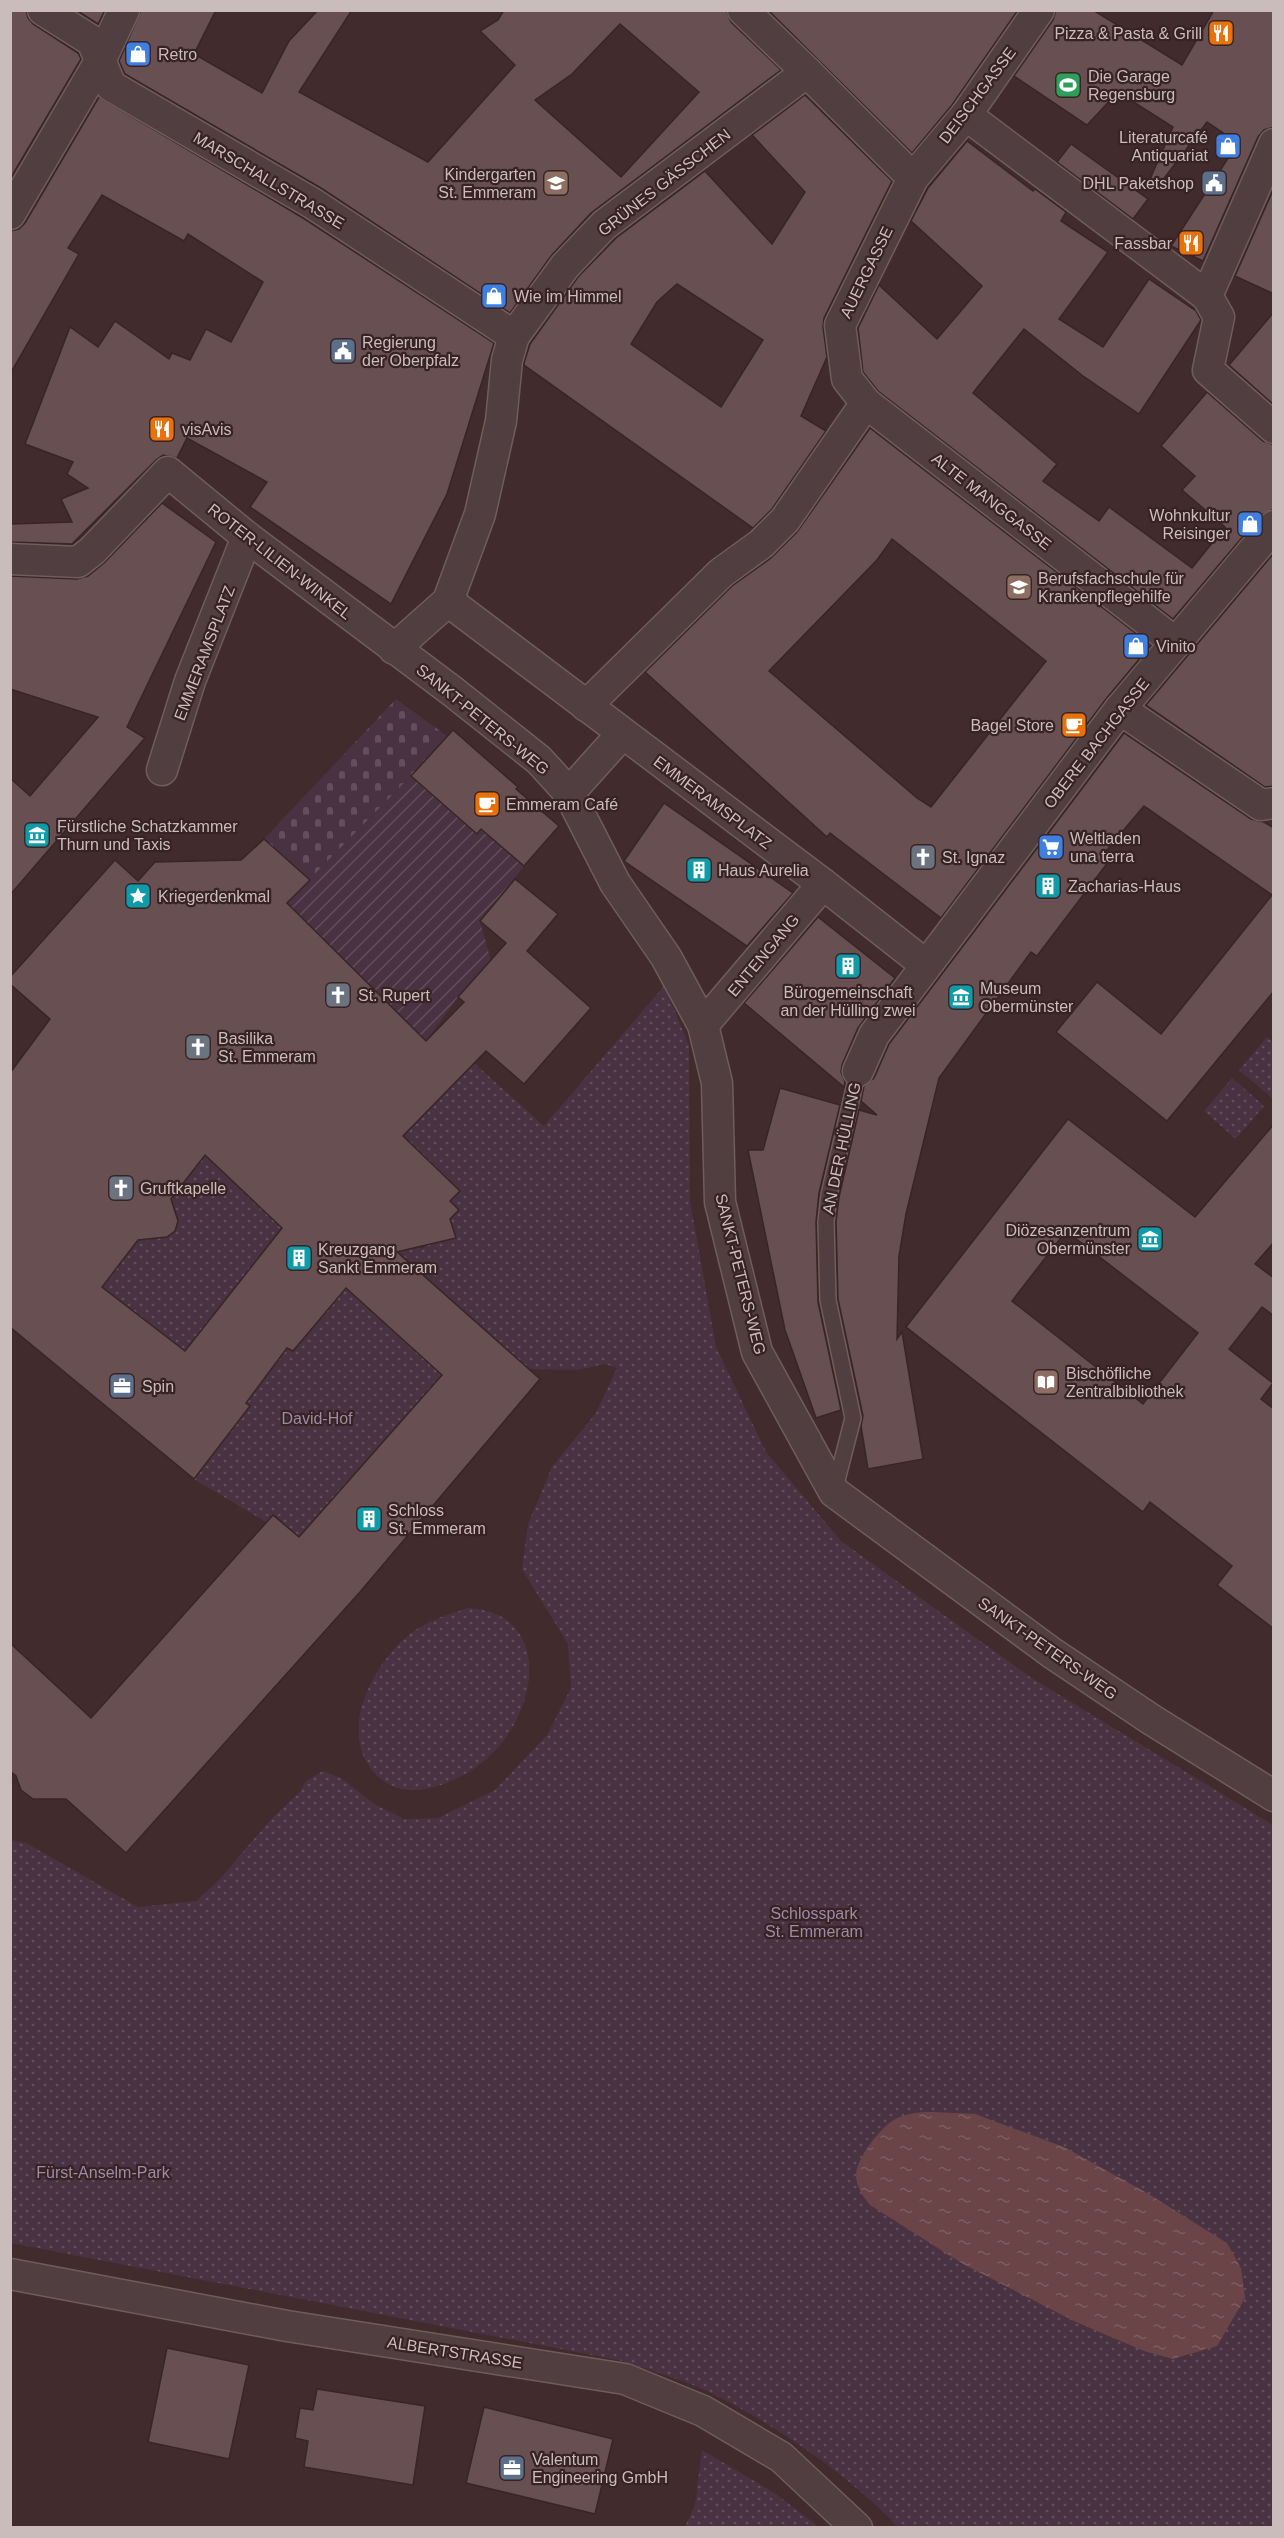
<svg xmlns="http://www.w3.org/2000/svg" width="1284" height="2538" viewBox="0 0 1284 2538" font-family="Arial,sans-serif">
<defs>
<pattern id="grass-dots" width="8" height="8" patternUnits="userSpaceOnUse" patternTransform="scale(1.5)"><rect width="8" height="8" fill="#493342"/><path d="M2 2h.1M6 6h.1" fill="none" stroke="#624f5b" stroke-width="1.8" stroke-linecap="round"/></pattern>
<pattern id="cemetery-stones" width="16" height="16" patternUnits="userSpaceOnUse" patternTransform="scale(1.5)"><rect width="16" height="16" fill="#493342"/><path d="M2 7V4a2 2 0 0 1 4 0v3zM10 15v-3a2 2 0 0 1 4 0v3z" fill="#624f5b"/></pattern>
<pattern id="garden-furrows" width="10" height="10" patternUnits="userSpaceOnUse" patternTransform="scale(1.5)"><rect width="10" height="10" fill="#493342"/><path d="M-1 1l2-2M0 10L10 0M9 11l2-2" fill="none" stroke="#624f5b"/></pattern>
<pattern id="water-ripples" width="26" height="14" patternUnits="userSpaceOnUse" patternTransform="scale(1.5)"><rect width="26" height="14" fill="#6a4447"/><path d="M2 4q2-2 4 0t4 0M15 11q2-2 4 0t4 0" fill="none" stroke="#7e5d60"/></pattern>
</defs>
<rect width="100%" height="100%" fill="#412b2c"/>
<g fill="url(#grass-dots)">
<path d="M664 986 689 1045 690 1201 716 1347 766 1452 841 1541 1030 1677 1273 1825V2527H898C849 2475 777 2426 713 2394 685 2380 652 2371 623 2361L11 2243V1840L26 1843 138 1907 196 1901 217 1882 274 1816 299 1793 306 1781 323 1771 341 1778 374 1804 404 1819 438 1818 495 1790 547 1735 571 1688 568 1644 522 1569 528 1524 552 1467 596 1413 617 1368 605 1364 577 1370 527 1369 397 1250 409 1237 422 1249 431 1241 453 1230 450 1219 459 1210 450 1201 459 1190 416 1151 405 1135 474 1063 544 1126Z"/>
<polygon points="1267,1037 1273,1042 1272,1098 1239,1070"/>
<polygon points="122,1076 282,1228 185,1351 13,1218 129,1251 146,1230 156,1238 167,1237 175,1231"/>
<polygon points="1232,1078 1264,1106 1236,1139 1204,1111"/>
<polygon points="346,1288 442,1375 299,1537 274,1515 266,1522 194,1479 250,1407 246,1403 287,1348 293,1351"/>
<path d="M468 1608C544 1612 541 1692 504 1740 490 1759 469 1774 447 1783 432 1788 418 1792 402 1789 388 1786 377 1778 369 1766 342 1726 372 1669 403 1640 421 1623 445 1615 468 1608Z"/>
<polygon points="702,2450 776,2494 819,2527 685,2527 695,2505"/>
</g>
<polygon fill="url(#cemetery-stones)" points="396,699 447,736 411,776 310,880 264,839"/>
<polygon fill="url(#garden-furrows)" points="411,776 477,833 481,829 524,866 480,921 491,961 458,997 426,1041 286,903"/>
<path fill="url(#water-ripples)" d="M933 2112 975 2114 1064 2147 1147 2193 1227 2243 1241 2268 1245 2298 1217 2346 1173 2359 1144 2351 1076 2322 963 2264 870 2205C863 2197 856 2186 856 2175 856 2159 879 2130 892 2121 905 2113 919 2112 933 2112Z"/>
<g fill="#684f51" stroke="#392526" stroke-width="1.5" fill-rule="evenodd">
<polygon points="10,10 26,10 28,18 33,24 78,53 81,59 10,179"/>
<polygon points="76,10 105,10 98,24"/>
<path d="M141 10H216L194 54 262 93 289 41 318 10H352L299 92 428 162 515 65 480 31 498 20 504 10H726L731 22 781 70 591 213 551 256 510 313 321 188 125 74 119 61ZM620 24 699 92 621 177 535 100 572 74Z"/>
<polygon points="768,10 1018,10 952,105 912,153"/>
<polygon points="1056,10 1093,10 1182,65 1214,10 1274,10 1274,127 1264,130 1258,137 1203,261 1171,246 1238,143 1207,122 1159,185 1150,179 1173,127 1118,92 1087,125 1014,76 1053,20"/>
<path d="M805 95 892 181 824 318 823 327 827 357 801 416 826 431 772 509 753 528 524 365V363L530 344 578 277 616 238 705 171 772 244 805 192 752 135ZM677 284 763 340 721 407 631 344 657 302Z"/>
<polygon points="99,97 303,218 494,343 447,494 391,604 250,507 267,482 187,438 177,458 163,455 156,460 72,544 10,542 10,524 72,522 61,499 88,488 67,474 73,462 25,444 70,327 98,347 115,321 169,359 172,353 190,360 206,329 231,342 263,282 188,234 184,241 102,195 68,248 79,254 10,374 10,231 19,229 25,223"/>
<polygon points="967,141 1033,191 1035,189 1066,212 1061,221 1108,252 1059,319 1103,347 1149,279 1196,311 1201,320 1139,414 1083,376 1024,329 973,393 1057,464 1043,481 1099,521 1109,507 1192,568 1225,527 1182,490 1195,476 1161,446 1207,392 1263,441 1274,445 1274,509 1261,515 1173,619 878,391 863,372 858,328 879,285 937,339 982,286 911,221 928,188"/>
<polygon points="1071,144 1148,199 1133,219 1057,162"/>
<polygon points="1274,188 1274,294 1235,276"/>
<polygon points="1274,312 1274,405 1229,365"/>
<path d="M870 428 1151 645 1106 699 941 918 830 833 827 837 645 672 732 586 771 558 797 532ZM892 539 1046 661 931 807 917 798 769 671 877 560Z"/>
<polygon points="162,503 216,542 127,727 145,738 10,895 10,778 30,796 98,717 10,689 10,576 77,579 88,576 104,563"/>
<polygon points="1274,553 1274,786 1265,787 1146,705"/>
<polygon points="453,730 518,787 516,789 559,826 524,866 481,829 477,834 411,776"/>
<polygon points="1124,733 1251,819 1264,822 1274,828 1274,991 1167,1121 1056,1032 1097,982 1161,1034 1272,895 1144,806 1105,852 1112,857 1037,956 1031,952 939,1078 906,1214 899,1256 897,1339 902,1332 923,1459 868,1469 861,1426 863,1416 838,1299 836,1222 839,1197 859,1110 877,1115 861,1101 864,1086 874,1078 889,1044"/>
<polygon points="664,803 793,893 747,946 624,861"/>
<path d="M264 839 310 880 287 903 426 1041 464 1002 458 997 506 943 480 921 515 879 558 914 527 951 591 1008 524 1084 486 1051 403 1136 460 1191 450 1201 459 1210 450 1219 456 1238 397 1252 540 1379 360 1592 126 1853 66 1799H33L21 1790 16 1776 10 1771V1643L91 1718 273 1515 299 1537 442 1375 346 1288 293 1351 287 1348 246 1403 250 1406 194 1479 10 1327V1073L50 1019 10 984V977L115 860 138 881 155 862 241 860ZM205 1155 282 1228 185 1351 102 1287 138 1240 167 1237 175 1231 178 1221 171 1199Z"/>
<polygon points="818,917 895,978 858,1028 842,1065 841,1072 845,1082 844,1087 744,1003"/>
<polygon points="780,1088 840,1105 819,1193 816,1222 818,1302 841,1410 816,1418 785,1330 748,1150 763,1150"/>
<path d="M1068 1119 1195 1217 1274 1124V1242L1255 1264 1274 1278V1316L1262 1307 1229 1349 1273 1383 1261 1399 1274 1409V1629L1217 1585 1232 1566 1150 1502 1143 1512 906 1327ZM1066 1231 1198 1333 1143 1404 1012 1301Z"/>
<polygon points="167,2348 249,2365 229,2459 148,2442"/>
<polygon points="317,2389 425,2406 413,2485 304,2467 308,2441 295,2438 300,2408 313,2410"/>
<polygon points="484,2407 613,2439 595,2514 466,2483"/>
</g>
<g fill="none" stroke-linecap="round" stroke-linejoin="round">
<defs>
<polyline id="lane" points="835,1488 853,1418 828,1300 826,1222 829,1195 858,1071"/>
<g id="street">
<polyline points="43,10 92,41 111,86 312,203 514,336"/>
<polyline points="743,10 807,72 913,178"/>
<polyline points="966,115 1207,296 1219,317 1208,370 1274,428"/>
<polyline points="10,214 100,61 124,10"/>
<polyline points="1207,296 1274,144"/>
<polyline points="866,403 1176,643"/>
<polyline points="10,559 78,562 92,551 168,472 247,537 452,691 539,760 569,793 615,883 666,957 703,1025 717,1083 720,1202 757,1352 834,1492 1052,1653 1152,1720 1274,1796"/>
<polyline points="448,601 823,884 926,965"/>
<polyline points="394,649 448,601 480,514 501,421 507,360 514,336 565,266 604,225 807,72"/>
<polyline points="586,706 721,573 761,544 785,520 866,403 847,379 840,325 913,178 966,115 1039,10"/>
<polyline points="1120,709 1261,805 1274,803"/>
<polyline points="162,770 190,681 247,537"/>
<polyline points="569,793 622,734"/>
<polyline points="703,1025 823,884"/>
<polyline points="858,1071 874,1035 1120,709 1274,526"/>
<polyline points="10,2274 287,2326 625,2379 703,2411 781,2457 857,2528"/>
</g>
</defs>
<use href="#lane" stroke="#6f5d5d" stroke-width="18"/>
<use href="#street" stroke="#6f5d5d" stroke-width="33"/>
<use href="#lane" stroke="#513e40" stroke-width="15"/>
<use href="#street" stroke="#513e40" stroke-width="30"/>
</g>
<defs>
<symbol id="restaurant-square" viewBox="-11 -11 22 22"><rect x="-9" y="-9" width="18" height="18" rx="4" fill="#e8710a" stroke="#372324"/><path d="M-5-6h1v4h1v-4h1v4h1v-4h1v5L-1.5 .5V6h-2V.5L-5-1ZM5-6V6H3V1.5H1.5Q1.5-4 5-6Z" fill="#fff"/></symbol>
<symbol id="shop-square" viewBox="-11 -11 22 22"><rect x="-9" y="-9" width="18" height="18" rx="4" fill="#3f7fe0" stroke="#372324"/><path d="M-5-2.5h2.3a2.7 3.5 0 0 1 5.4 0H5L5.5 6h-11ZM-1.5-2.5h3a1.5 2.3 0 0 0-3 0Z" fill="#fff"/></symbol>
<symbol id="stadium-square" viewBox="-11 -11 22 22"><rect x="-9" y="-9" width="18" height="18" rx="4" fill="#2e9e5b" stroke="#372324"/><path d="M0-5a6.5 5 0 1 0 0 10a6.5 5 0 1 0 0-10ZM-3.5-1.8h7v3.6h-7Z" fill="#fff"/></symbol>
<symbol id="school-square" viewBox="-11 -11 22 22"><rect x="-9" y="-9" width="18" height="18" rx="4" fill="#8d6e63" stroke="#372324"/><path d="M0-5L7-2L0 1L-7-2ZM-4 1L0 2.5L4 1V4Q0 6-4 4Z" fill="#fff"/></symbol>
<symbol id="civic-square" viewBox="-11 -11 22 22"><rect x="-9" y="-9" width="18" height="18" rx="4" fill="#5c6f8a" stroke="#372324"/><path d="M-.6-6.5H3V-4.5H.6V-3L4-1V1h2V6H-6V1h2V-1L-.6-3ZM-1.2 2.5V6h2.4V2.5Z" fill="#fff"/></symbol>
<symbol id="university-square" viewBox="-11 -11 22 22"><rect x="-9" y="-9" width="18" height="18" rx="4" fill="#8d6e63" stroke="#372324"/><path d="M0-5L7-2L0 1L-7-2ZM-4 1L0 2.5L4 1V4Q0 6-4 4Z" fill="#fff"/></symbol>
<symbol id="cafe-square" viewBox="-11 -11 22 22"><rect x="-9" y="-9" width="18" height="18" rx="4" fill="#e8710a" stroke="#372324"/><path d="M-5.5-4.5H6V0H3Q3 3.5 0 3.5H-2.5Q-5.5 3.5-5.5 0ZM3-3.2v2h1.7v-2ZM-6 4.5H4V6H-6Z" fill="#fff"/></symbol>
<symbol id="museum-square" viewBox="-11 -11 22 22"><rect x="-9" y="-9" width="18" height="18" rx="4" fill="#0f9aa8" stroke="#372324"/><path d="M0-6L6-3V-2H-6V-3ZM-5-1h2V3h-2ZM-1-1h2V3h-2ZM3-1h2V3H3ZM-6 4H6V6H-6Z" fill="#fff"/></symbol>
<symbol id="supermarket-square" viewBox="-11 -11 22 22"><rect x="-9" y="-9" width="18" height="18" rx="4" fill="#3f7fe0" stroke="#372324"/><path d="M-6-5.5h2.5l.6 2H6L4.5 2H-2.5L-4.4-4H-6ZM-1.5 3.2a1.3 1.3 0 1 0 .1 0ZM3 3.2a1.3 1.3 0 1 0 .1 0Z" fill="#fff"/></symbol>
<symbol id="church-square" viewBox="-11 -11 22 22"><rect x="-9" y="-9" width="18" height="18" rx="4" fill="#6b7280" stroke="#372324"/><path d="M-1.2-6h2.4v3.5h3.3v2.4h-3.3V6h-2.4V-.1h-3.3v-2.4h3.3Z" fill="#fff"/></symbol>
<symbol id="building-square" viewBox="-11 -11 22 22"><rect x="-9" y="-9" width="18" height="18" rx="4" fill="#0f9aa8" stroke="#372324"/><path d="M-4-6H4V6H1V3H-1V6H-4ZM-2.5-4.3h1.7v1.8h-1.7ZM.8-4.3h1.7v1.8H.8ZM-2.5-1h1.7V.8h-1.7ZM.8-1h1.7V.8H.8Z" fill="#fff"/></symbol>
<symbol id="sight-square" viewBox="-11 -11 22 22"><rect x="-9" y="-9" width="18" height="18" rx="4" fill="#0f9aa8" stroke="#372324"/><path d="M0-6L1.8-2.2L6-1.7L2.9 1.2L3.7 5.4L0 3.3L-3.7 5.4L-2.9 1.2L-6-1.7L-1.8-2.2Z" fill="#fff"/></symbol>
<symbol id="library-square" viewBox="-11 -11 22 22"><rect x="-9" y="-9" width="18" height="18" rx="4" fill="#8d6e63" stroke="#372324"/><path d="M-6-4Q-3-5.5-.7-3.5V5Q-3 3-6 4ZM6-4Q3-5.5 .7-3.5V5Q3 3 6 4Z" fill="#fff"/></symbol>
<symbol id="office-square" viewBox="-11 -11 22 22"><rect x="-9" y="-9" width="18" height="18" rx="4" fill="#5c6f8a" stroke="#372324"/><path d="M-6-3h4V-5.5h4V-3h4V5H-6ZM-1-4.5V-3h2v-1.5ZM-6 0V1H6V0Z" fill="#fff"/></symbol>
</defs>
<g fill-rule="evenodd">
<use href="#restaurant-square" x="1206" y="18" width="30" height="30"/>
<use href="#shop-square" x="123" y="39" width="30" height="30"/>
<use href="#stadium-square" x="1053" y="70" width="30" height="30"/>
<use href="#shop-square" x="1213" y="131" width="30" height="30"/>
<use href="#school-square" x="541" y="168" width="30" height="30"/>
<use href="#civic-square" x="1199" y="168" width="30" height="30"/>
<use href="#restaurant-square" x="1176" y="228" width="30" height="30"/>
<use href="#shop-square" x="479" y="281" width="30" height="30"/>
<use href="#civic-square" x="328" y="336" width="30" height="30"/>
<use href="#restaurant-square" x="147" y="414" width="30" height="30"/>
<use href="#shop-square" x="1235" y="509" width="30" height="30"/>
<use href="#university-square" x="1004" y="572" width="30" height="30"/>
<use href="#shop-square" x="1121" y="631" width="30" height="30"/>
<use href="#cafe-square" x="1059" y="710" width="30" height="30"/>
<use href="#cafe-square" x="472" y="789" width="30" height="30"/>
<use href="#museum-square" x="22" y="820" width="30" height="30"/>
<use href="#supermarket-square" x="1036" y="832" width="30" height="30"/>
<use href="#church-square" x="908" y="842" width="30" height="30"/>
<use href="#building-square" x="684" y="855" width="30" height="30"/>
<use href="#building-square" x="1033" y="871" width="30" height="30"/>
<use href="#sight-square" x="123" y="881" width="30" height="30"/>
<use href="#building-square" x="833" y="951" width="30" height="30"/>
<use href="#church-square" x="323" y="980" width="30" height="30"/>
<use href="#museum-square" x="946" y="982" width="30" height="30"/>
<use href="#church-square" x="183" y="1032" width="30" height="30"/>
<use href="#church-square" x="106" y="1173" width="30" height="30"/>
<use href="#museum-square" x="1135" y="1224" width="30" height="30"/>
<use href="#building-square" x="284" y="1243" width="30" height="30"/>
<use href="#library-square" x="1031" y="1367" width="30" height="30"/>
<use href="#office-square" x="107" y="1371" width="30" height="30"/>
<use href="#building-square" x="354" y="1504" width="30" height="30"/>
<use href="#office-square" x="497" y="2453" width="30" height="30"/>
</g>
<g text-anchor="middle" stroke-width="4.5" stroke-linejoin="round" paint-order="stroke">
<g font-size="16" fill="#cbbcbc" stroke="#372324" text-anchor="start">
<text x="1202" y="39" text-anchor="end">Pizza &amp; Pasta &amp; Grill</text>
<text x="158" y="60">Retro</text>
<text x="1088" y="82">Die Garage<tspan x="1088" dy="18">Regensburg</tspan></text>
<text x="1208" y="143" text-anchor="end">Literaturcafé<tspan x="1208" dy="18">Antiquariat</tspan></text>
<text x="536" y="180" text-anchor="end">Kindergarten<tspan x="536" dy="18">St. Emmeram</tspan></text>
<text x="1194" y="189" text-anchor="end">DHL Paketshop</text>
<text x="1172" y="249" text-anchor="end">Fassbar</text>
<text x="514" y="302">Wie im Himmel</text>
<text x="362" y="348">Regierung<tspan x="362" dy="18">der Oberpfalz</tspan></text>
<text x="182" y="435">visAvis</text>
<text x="1230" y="521" text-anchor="end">Wohnkultur<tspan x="1230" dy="18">Reisinger</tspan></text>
<text x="1038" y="584">Berufsfachschule für<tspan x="1038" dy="18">Krankenpflegehilfe</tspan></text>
<text x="1156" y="652">Vinito</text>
<text x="1054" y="731" text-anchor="end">Bagel Store</text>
<text x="506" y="810">Emmeram Café</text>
<text x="57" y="832">Fürstliche Schatzkammer<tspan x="57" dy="18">Thurn und Taxis</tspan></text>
<text x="1070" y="844">Weltladen<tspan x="1070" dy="18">una terra</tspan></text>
<text x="942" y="863">St. Ignaz</text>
<text x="718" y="876">Haus Aurelia</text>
<text x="1068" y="892">Zacharias-Haus</text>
<text x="158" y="902">Kriegerdenkmal</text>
<text x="980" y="994">Museum<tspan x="980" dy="18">Obermünster</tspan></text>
<text x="848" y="998" text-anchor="middle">Bürogemeinschaft<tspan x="848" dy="18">an der Hülling zwei</tspan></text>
<text x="358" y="1001">St. Rupert</text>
<text x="218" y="1044">Basilika<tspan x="218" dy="18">St. Emmeram</tspan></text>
<text x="140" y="1194">Gruftkapelle</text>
<text x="1130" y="1236" text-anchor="end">Diözesanzentrum<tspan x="1130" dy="18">Obermünster</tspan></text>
<text x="318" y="1255">Kreuzgang<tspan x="318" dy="18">Sankt Emmeram</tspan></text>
<text x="1066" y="1379">Bischöfliche<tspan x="1066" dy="18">Zentralbibliothek</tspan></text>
<text x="142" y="1392">Spin</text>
<text x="388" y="1516">Schloss<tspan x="388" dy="18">St. Emmeram</tspan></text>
<text x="532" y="2465">Valentum<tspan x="532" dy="18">Engineering GmbH</tspan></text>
</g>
<g font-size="16" fill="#cbbcbc" stroke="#372324">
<text transform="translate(977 95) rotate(-53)" y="6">DEISCHGASSE</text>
<text transform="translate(269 180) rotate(31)" y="6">MARSCHALLSTRASSE</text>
<text transform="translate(664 182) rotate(-38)" y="6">GRÜNES GÄSSCHEN</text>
<text transform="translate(866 272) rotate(-64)" y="6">AUERGASSE</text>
<text transform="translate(992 501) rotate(38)" y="6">ALTE MANGGASSE</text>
<text transform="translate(280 561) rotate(38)" y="6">ROTER-LILIEN-WINKEL</text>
<text transform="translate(204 653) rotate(-69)" y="6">EMMERAMSPLATZ</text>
<text transform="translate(483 719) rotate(39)" y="6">SANKT-PETERS-WEG</text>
<text transform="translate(1096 743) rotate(-52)" y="6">OBERE BACHGASSE</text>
<text transform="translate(713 802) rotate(37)" y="6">EMMERAMSPLATZ</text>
<text transform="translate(763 955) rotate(-50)" y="6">ENTENGANG</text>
<text transform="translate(841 1148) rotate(-78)" y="6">AN DER HÜLLING</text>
<text transform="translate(741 1274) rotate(76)" y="6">SANKT-PETERS-WEG</text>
<text transform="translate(1048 1648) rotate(35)" y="6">SANKT-PETERS-WEG</text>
<text transform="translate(455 2352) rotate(9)" y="6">ALBERTSTRASSE</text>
</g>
<g font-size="16" fill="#9c8aa8" stroke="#372324">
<text x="317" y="1424">David-Hof</text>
<text x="814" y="1919">Schlosspark<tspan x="814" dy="18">St. Emmeram</tspan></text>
<text x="103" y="2178">Fürst-Anselm-Park</text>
</g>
</g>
<rect width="1284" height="2538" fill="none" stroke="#cbbcbc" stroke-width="24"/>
</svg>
